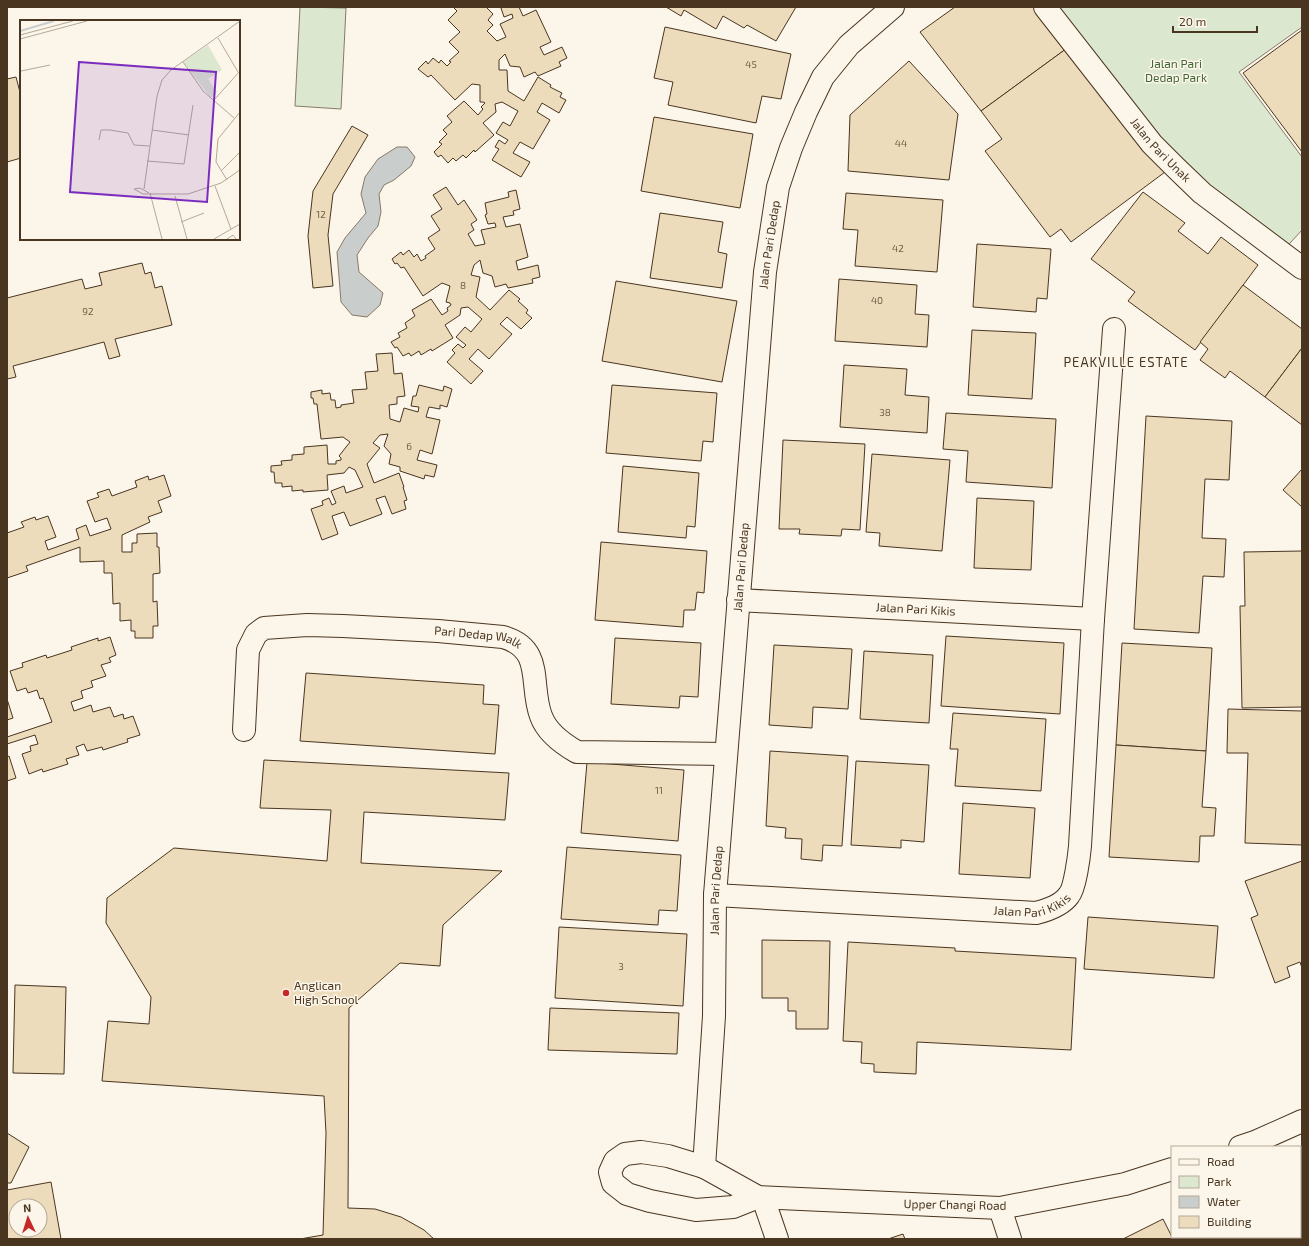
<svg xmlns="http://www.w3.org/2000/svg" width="1309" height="1246" viewBox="0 0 1309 1246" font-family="'Exo 2',sans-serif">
<rect width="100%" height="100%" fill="#fbf6e9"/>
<g fill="#dce7d0" stroke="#887966">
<polygon points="300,7 346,8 341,109 295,106"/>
<polygon points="1044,7 1302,7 1302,27 1239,72 1302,157 1302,230 1281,253 1202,193"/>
</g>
<polygon fill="#c9cecd" stroke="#887966" points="397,147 407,147 415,157 411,166 394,180 384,185 379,194 381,212 378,226 368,238 357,255 359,272 383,293 380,305 367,317 352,315 341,302 337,252 345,238 366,213 361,194 365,177 378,159"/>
<g fill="#ecdcbc" stroke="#4a3520" fill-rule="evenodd">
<polygon points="453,7 486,7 493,14 488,20 493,25 487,31 497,41 506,37 500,24 513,18 512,14 504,17 501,8 503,7 519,7 523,16 536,10 551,42 540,47 544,55 562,47 567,58 559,62 561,66 538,76 535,72 524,77 520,67 510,66 505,54 499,60 499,70 507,70 508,91 524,101 538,77 551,85 550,87 562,93 560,97 566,100 559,113 542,103 537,112 550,120 533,149 520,142 513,153 530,162 521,177 492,160 499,149 495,147 499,140 505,144 508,140 496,133 503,122 510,126 518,111 502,102 495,104 496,112 483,123 494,135 475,152 474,150 466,158 463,155 456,161 453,158 448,163 441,155 438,157 434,152 442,144 439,142 447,134 443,130 452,122 447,116 464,101 478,115 483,109 481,107 485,103 483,102 480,102 480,85 472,84 455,100 431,75 428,77 418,69 426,61 428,64 433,58 439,63 441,60 447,66 451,62 449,61 459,52 449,42 460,32 448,20 457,11"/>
<polygon points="666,7 796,7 776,41 747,25 744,28 723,16 716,29 684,10 681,16"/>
<polygon points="955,7 1041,7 1070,46 981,111 920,32"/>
<polygon points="665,27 791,54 781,99 762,96 756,123 668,105 673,82 654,78"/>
<polygon points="1302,30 1302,152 1243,73"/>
<polygon points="1070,46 1165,172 1071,242 1061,229 1050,237 985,151 1002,139 981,111"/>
<polygon points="909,61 958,114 949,180 848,171 850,115"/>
<polygon points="16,77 21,96 21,158 7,162 7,79"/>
<polygon points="654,117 753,134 740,208 641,191"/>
<polygon points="352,126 368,135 333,194 328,235 333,286 313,288 308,236 313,191"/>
<polygon points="446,187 458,205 464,200 477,220 471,224 474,230 468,234 475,246 485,244 481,230 496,227 495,223 488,224 485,215 487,214 485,203 509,197 508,192 516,190 520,209 513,211 514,215 503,217 506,227 520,224 528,257 516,261 518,270 538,265 540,277 532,279 533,283 508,288 506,284 495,287 492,276 483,273 480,260 474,265 471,275 480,277 476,297 490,310 509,290 520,299 518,301 528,310 526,313 532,318 521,329 507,317 500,324 512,334 489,359 478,349 469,359 483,371 471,384 447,362 455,353 452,350 458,344 463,348 466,345 456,337 465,327 471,332 482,319 468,307 461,308 460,315 445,325 453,338 432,351 431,349 421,355 419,351 411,356 409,353 403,356 397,347 395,348 391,342 400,337 398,333 407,328 405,323 415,316 412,310 431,299 442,315 448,311 447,308 451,305 450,303 446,302 450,286 442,283 423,296 404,267 401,268 397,263 395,264 392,259 401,252 403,255 409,250 414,257 417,254 421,261 426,258 425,256 435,249 428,238 440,230 431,216 442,209 433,195"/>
<polygon points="1143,192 1185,223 1178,231 1208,254 1221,237 1258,265 1195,350 1128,301 1135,292 1091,259"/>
<polygon points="846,193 943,200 937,272 855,266 858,230 843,229"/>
<polygon points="660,213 723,222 718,252 727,254 722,288 650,278"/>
<polygon points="977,244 1051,249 1047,299 1037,298 1036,312 973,307"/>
<polygon points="142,263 145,274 151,272 155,288 162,286 172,325 115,339 120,356 109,359 104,342 13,366 16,377 7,379 7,298 82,279 85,289 102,285 99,273"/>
<polygon points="839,279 917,285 915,314 929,315 927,347 835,341"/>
<polygon points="616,281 737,301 722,382 602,361"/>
<polygon points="1243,285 1302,329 1302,348 1265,397 1230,371 1225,378 1200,360 1208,349 1200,342"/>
<polygon points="972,330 1036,333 1032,399 968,395"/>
<polygon points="1302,348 1302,425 1265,397"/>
<polygon points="392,353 394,374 402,373 405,396 397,397 397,404 389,405 390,419 400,422 404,408 418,412 419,407 411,406 413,396 416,396 419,385 443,391 444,386 452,389 447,407 440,405 440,409 429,407 426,417 440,420 432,454 420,450 417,460 437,465 434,477 425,475 424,479 400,471 400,467 389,464 391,454 384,446 388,434 380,435 373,443 380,448 367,464 374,483 399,473 404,487 403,487 407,500 404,501 406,509 392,514 385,496 376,499 382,514 350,526 344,512 332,516 338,534 322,540 311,509 323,505 322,501 329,498 332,505 336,503 331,491 344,486 346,493 363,487 355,470 349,467 344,473 327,475 328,490 303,492 303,490 292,491 292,486 282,487 282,483 275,483 274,472 271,472 271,466 282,465 281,461 292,460 292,455 304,454 304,447 327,445 328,464 336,464 336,461 341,460 341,458 339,456 350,442 343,437 321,439 317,404 314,404 313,398 311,398 311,392 322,390 322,394 330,393 331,400 335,400 336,408 341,407 341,405 354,403 352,390 367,389 365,372 378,371 376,354"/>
<polygon points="844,365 907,369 905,395 929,397 927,433 840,427"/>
<polygon points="612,385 717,393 713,442 703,441 701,461 606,453"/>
<polygon points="946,413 1056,419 1052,488 966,482 968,451 943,449"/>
<polygon points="1146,416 1232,421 1229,480 1205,479 1202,538 1226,539 1224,577 1203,576 1199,633 1134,629"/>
<polygon points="783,440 865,444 860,530 842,529 841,536 799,534 800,529 779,529"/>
<polygon points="872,454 950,460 942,551 879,546 880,533 866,532"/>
<polygon points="623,466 699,473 695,527 687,526 686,538 618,532"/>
<polygon points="1302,469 1302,507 1283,490"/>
<polygon points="164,475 171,496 158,501 162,512 148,517 150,522 122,535 122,552 132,552 132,543 137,543 137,534 157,533 157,547 159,547 160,573 153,574 153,602 157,601 158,626 153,626 153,638 135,638 135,631 131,631 131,620 120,621 120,603 113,604 112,573 104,573 104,561 80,562 80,547 26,566 28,571 7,578 7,533 24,527 21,522 35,517 36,520 48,516 56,537 45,541 48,550 79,539 76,529 86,525 90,536 111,529 107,518 95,522 87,501 99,497 97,493 109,489 112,496 137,487 135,481 148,476 149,480"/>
<polygon points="977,498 1034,501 1031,570 974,568"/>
<polygon points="601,542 707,551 704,593 697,592 695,610 684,610 683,627 595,620"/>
<polygon points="1302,551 1302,707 1242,708 1240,606 1245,606 1244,552"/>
<polygon points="946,636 1064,643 1060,714 941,706"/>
<polygon points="110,637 116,655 109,658 111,662 101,665 106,676 91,681 93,687 81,691 83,698 71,702 74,711 91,705 93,712 110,707 114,717 123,714 124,719 133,716 140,735 127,739 128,742 103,750 102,747 87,751 84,744 76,747 79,755 66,759 68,764 43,772 42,769 29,774 22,754 31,751 30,746 38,744 35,735 7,744 7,737 52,722 43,698 40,699 37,690 28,693 26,688 17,691 10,671 23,667 22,663 46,655 47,658 72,650 71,647 98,638 98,641"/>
<polygon points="615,638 701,643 698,697 680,696 679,708 611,704"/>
<polygon points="1122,643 1212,648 1206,751 1116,745"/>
<polygon points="774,645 852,649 848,709 813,707 812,728 769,725"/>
<polygon points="864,651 933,655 929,723 860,719"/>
<polygon points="306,673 484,685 483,704 499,705 495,754 300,741"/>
<polygon points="7,699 13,718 7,720"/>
<polygon points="1228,709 1302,711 1302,845 1245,843 1248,753 1227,753"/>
<polygon points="953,713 1046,719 1041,791 955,786 958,749 950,749"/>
<polygon points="1116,745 1206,751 1202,807 1216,808 1214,836 1200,836 1199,862 1109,857"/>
<polygon points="770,751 848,756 842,846 823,845 822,861 801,859 802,839 785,838 786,828 766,826"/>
<polygon points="9,756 16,778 7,781 7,757"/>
<polygon points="264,760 509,773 505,820 364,812 361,863 502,871 443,925 440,966 400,963 349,1008 348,1208 375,1209 401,1217 424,1230 434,1239 300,1239 323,1235 326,1133 324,1096 102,1081 108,1021 149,1024 151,997 106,923 107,898 174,848 327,861 331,810 260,808"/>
<polygon points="856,761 929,765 924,842 901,840 901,848 851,845"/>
<polygon points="587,762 684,770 678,841 581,833"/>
<polygon points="963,803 1035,808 1030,878 959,874"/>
<polygon points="567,847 681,855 677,911 659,910 658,925 561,919"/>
<polygon points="1302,861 1302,968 1300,962 1287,967 1290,977 1275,983 1251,918 1258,915 1245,881"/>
<polygon points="1088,917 1218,926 1214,978 1084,969"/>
<polygon points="559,927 687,934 683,1006 555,998"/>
<polygon points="762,940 830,941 828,1029 796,1029 796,1011 788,1011 788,998 762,998"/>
<polygon points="848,942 955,948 955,951 1076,958 1071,1050 917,1042 916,1074 874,1072 874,1064 861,1063 862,1042 843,1041"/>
<polygon points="15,985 66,987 64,1074 13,1073"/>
<polygon points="550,1008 679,1013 677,1054 548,1050"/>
<polygon points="7,1133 29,1147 11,1183 7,1183"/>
<path d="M51 1182 61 1239H7V1190ZM16 1206H40V1230H16Z"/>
<polygon points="1302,1212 1302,1239 1192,1239 1196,1237 1300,1237 1300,1213"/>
<polygon points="1163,1219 1173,1239 1123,1239"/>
<polygon points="903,1234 905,1239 888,1239"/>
</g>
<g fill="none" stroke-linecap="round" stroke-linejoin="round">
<defs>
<g id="street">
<path id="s1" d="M1045 7 1152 144 1175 167 1202 193 1302 268"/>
<path id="s2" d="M738 600 1093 619"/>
<path id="s3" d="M244 730 248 650 256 634 264 628 307 625 343 626 438 631 503 637C545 649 529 685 541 716 547 733 563 744 577 752L726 754"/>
<path id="s4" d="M715 895 1036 913C1048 910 1062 905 1069 895 1075 888 1079 857 1080 846L1093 619 1114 329"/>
<path id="s5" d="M704 1167 714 1016 715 895 765 272 778 187 791 148 806 112 823 77 849 45 893 7"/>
<polyline points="758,1197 733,1207 696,1210 650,1201 627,1194 613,1183 610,1172 615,1161 625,1154 641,1152 668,1156 704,1167 758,1197 1000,1208"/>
<polyline points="763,1198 777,1239"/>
</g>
<g id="secondary">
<polyline points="1240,1147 1255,1142 1302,1121"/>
<polyline points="1010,1239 1000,1208 1125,1184 1172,1169"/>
</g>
</defs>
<use href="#street" stroke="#4a3520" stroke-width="24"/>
<use href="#secondary" stroke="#4a3520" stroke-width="24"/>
<use href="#street" stroke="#fbf6e9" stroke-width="22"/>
<use href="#secondary" stroke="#fbf6e9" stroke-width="22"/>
</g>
<circle fill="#c62828" stroke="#fbf6e9" stroke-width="1.5" cx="286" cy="993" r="4"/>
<g text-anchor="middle" stroke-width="3" stroke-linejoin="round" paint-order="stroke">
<g font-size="10" fill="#725f47">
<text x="751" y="68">45</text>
<text x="901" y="147">44</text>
<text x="321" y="218">12</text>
<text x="898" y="252">42</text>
<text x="463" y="289">8</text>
<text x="877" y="304">40</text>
<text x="88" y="315">92</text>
<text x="885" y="416">38</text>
<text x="409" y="450">6</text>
<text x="659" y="794">11</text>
<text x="621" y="970">3</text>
</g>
<g font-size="12" fill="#436837" stroke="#fbf6e9">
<text x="1176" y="68">Jalan Pari<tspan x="1176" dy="14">Dedap Park</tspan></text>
</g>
<g font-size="12" fill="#4a3520" stroke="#fbf6e9">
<text dy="4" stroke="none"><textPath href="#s1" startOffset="184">Jalan Pari Unak</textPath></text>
<text dy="4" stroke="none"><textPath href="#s5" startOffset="925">Jalan Pari Dedap</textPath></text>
<text dy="4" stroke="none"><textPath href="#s5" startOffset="601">Jalan Pari Dedap</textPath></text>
<text dy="4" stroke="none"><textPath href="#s2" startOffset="178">Jalan Pari Kikis</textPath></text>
<text dy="4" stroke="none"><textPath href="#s3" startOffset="323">Pari Dedap Walk</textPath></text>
<text dy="4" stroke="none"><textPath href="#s5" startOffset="277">Jalan Pari Dedap</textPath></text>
<text dy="4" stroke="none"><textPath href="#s4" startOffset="319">Jalan Pari Kikis</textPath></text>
<text transform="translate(955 1205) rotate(1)" y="4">Upper Changi Road</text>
</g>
<g font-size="12" fill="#4a3520" stroke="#fbf6e9" text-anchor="start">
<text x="294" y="990">Anglican<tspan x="294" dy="14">High School</tspan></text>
</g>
<g font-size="13" letter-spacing="1" fill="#4a3520" stroke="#fbf6e9">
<text x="1126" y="367">PEAKVILLE ESTATE</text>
</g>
</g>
<g transform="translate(20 20)">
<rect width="220" height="220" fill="#fbf6e9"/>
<path d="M188 25 202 50 188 59 197 72 191 78 163 42Z" fill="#dce7d0"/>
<path fill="none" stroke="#c9cecd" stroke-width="2" d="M0 11 34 1"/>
<path fill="none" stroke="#b4a999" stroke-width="1" d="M0 15 53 1M198 18 218 52M0 19 67 1M163 42 183 71 214 98M1 51 30 45M194 80 220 51M132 110 169 115M79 120 81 110H90L108 113 114 125 129 126M127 141 164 144 173 85M201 151 220 132M207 160 196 142 198 119 220 92M195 166 211 209M114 169 123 174H168L201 163 220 150M114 169 120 168 129 173M124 169 137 76 142 60 151 50 220 1M130 173 142 219M155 176 167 219M161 202 184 193M194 219 220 204M207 219 213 215 216 219"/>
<path fill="#7b2cbf" fill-opacity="0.15" stroke="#7b2cbf" stroke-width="2" d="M59 42 196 52 187 182 50 172Z"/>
<rect width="220" height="220" fill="none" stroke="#4a3520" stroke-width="2"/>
</g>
<rect width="1309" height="1246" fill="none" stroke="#4a3520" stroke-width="16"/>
<rect x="1171" y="1146" width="130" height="92" fill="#fbf6e9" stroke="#b4a999"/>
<rect x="1179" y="1159" width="20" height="6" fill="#fbf6e9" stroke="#b4a999"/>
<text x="1207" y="1166" font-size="12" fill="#4a3520">Road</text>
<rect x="1179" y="1176" width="20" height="12" fill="#dce7d0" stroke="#b4a999"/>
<text x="1207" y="1186" font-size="12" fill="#4a3520">Park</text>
<rect x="1179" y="1196" width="20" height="12" fill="#c9cecd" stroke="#b4a999"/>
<text x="1207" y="1206" font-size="12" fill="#4a3520">Water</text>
<rect x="1179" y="1216" width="20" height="12" fill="#ecdcbc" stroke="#b4a999"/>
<text x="1207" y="1226" font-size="12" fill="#4a3520">Building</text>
<g transform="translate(28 1218) rotate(356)"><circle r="19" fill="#fbf6e9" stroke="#b4a999"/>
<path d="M0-3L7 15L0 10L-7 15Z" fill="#c62828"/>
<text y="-6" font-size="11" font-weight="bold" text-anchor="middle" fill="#4a3520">N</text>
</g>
<path d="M1173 26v6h84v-6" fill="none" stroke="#4a3520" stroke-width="2"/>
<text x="1179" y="26" font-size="12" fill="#4a3520" stroke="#fbf6e9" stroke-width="3" paint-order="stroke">20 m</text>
</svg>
